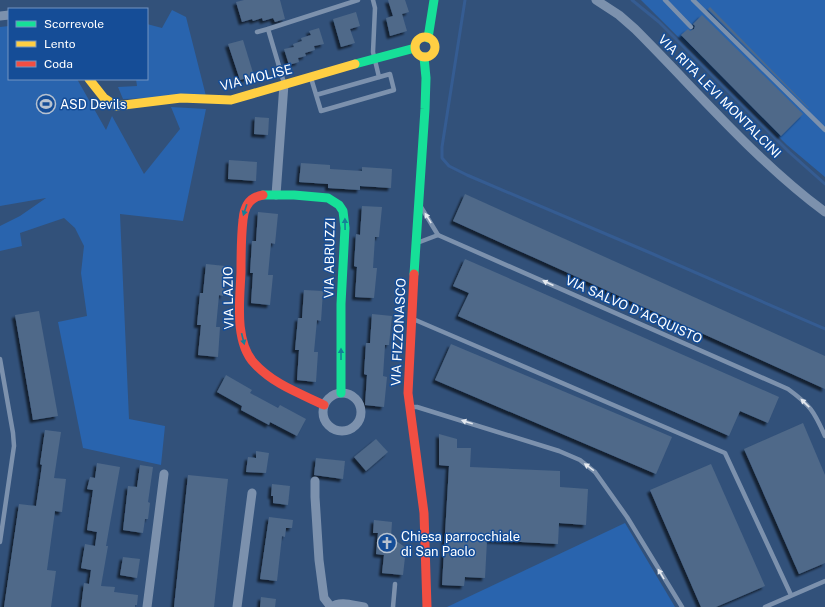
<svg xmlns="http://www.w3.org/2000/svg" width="825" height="607" viewBox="0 0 825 607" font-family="'Public Sans',sans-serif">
<defs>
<filter id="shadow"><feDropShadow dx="-3" dy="3" stdDeviation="1" flood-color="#0009"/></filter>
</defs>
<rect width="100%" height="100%" fill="#32517a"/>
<g fill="#2964ae">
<polygon points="641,0 825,0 825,177 787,145"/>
<polygon points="172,10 186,17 206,96 123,99 118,87 137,86 136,79 147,79 147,24 162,28"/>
<polygon points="9,26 9,79 77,79 106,130 112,116 144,174 180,129 171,107 206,109 183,221 120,214 129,419 165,426 161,465 83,448 58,322 87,316 81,273 84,246 75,228 64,218 20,233 22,246 0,251 0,226 20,216 46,198 0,206 0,27"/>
<polygon points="625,523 675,607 447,607"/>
</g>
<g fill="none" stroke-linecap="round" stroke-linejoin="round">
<g stroke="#355c92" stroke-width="3">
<polyline points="465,0 442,147 442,158 449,166 467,175 653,254 825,329"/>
<polyline points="632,0 659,22 789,152 825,184"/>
</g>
</g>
<g fill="#4f6989" filter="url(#shadow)">
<polygon points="244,0 280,0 285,19 275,22 273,18 263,21 262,18 253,21 252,19 242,22 236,2"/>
<polygon points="388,0 405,0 409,12 402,14 407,31 390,36 386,18 393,16"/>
<polygon points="710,7 809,108 808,108 708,9"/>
<polygon points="356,12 360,26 350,29 355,43 341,47 333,19"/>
<polygon points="702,15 803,114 781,136 681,35 688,29 690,31 694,29 695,26 693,24"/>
<polygon points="319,28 324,44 314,46 315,50 305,53 306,56 298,58 299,62 289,65 284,49 294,47 293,44 302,41 301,38 311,35 309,31"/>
<polygon points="243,40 254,76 240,80 228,44"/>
<polygon points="255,117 269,118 268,135 254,134"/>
<polygon points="229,160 257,162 256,181 228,179"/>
<polygon points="301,163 330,165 330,169 362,171 362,167 392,169 391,188 360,186 360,190 328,188 328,184 299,182"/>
<polygon points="465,194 825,356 825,389 453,221"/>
<polygon points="362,206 382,207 379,237 375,237 373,268 377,268 374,298 355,297 357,267 354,266 356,234 360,235"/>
<polygon points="258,212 278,214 275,244 271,243 268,275 273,275 270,305 251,303 253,273 250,273 252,241 256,241"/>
<polygon points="465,259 779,397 768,423 740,411 729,436 458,316 469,293 453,286"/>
<polygon points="206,264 225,266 223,296 219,295 216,327 220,327 218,357 198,355 201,325 197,325 200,293 203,293"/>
<polygon points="304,290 323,291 321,321 317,320 314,352 318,352 316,382 297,380 299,350 295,350 298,318 302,318"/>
<polygon points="39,311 58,416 33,420 15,315"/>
<polygon points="372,314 392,316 389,345 385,345 383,376 387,377 384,407 365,405 367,375 364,374 366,343 370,343"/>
<polygon points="451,344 672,437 656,474 435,380"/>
<polygon points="226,375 252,390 250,393 278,408 280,405 306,419 297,436 270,422 269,425 241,410 242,406 217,392"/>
<polygon points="803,423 825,475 825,563 799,574 744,449"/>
<polygon points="45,430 61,432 54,478 66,479 62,512 55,511 47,570 56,571 51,607 4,607 19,504 36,506 42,465 40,464"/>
<polygon points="439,434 457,439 457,448 471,448 470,467 560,471 560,487 588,489 586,525 559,523 558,544 487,540 485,578 465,577 464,586 442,585 449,466 439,465"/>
<polygon points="376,439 388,452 366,471 354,457"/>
<polygon points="256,451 269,453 266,473 246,472 248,457 256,458"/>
<polygon points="316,458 345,461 343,479 314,475"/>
<polygon points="97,463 120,467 106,546 108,546 101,586 115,587 114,592 138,595 137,605 135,605 135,607 81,607 84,583 89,584 91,570 81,568 85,544 95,546 97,532 87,530 93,490 87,489 90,477 95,478"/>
<polygon points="711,464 765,586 716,607 701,607 650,490"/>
<polygon points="140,465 153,467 148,502 150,503 148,519 145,519 143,533 123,530 128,486 137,487"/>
<polygon points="188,475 228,479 214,607 174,607"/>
<polygon points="272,484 290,486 288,505 273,503 273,496 271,496"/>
<polygon points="269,517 293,520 292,528 286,528 285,537 282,536 277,581 260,579"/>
<polygon points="374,520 392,522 391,537 406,548 403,575 382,573 384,555 376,554 378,533 373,533"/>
<polygon points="123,557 140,559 137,578 120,575"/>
<polygon points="261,597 276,599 275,607 260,607"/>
</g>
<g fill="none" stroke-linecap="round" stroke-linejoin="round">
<g stroke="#7c91ad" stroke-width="4.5">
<polyline points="373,0 375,8 373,52 379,77"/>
<polyline points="665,0 691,27"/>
<polyline points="693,0 825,130"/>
<polyline points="268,29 284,83"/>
<polyline points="257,32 268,29 358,0"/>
<polyline points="311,78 321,111 394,90 390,74 316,95"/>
<polyline points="421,207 438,235"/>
<path d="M417 243 438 235 788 389C810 405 814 411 825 436"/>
<polyline points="413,319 725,453 791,595"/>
<polyline points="0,359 13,433 14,446 0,542"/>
<polyline points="412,407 417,407 559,451 580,460 595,472 627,517 682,607"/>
<polyline points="393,607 395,584"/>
<polyline points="765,607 825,581"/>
</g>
<g stroke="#7c91ad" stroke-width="9">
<path d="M596 0 619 15 635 29C697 91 754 159 825 212"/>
<polyline points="0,16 9,15"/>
<polyline points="276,195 284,84"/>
<circle cx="342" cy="412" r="19"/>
<polyline points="315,481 315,497 319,560 324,598 331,607"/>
<polyline points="147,607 164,474"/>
<polyline points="237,607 252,493"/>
<path d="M332 607C340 600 355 606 364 607"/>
</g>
<g stroke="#16e098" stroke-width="9">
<polyline points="428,38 434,0"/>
<polyline points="355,64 415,48"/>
<polyline points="263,195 294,195 328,198 339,205 343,211 345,228 341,304 341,393"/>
<polyline points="414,274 425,109 426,78 424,57"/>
</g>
<g stroke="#ffcf43" stroke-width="9">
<circle cx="425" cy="47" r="10"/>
<polyline points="89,79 104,98 116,106 181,98 231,100 355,64"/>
</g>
<g stroke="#f24e42" stroke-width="9">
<path d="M263 195C249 197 244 207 243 220 241 237 241 255 241 272 240 299 234 341 254 363 273 384 299 393 324 405"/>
<polyline points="414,274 408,393 424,513 427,607"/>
</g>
</g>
<defs><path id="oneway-solid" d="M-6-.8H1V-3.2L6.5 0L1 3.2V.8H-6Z"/></defs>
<g fill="#158097">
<use href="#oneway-solid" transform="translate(245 210) rotate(108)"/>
<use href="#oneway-solid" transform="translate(345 224) rotate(-91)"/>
<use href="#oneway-solid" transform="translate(243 339) rotate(76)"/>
<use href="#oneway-solid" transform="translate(341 354) rotate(-90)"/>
</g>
<g fill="#e5e9ef">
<use href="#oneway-solid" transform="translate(428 218) rotate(-122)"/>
<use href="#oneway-solid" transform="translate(548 283) rotate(-156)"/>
<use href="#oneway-solid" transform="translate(805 403) rotate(-136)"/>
<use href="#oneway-solid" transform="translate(467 422) rotate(-163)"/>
<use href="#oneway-solid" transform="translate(589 467) rotate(-144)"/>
<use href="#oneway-solid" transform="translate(661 574) rotate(-121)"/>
</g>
<defs>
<symbol id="stadium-ring" viewBox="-11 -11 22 22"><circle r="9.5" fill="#154d97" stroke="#b7c2d0" stroke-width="1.5"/><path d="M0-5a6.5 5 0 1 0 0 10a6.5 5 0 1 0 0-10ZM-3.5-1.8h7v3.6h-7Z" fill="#b7c2d0"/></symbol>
<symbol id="church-ring" viewBox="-11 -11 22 22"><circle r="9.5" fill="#154d97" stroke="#b7c2d0" stroke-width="1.5"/><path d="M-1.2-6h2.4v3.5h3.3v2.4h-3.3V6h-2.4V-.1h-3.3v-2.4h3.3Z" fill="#b7c2d0"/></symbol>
</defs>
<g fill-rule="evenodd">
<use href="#stadium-ring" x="35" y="93" width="22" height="22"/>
<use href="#church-ring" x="376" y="532" width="22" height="22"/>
</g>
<g text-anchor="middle" stroke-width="3" stroke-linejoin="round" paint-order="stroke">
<g font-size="13" fill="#fff" stroke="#154d97">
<text transform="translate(256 77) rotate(-14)" y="5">VIA MOLISE</text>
<text transform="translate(720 96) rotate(45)" y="5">VIA RITA LEVI MONTALCINI</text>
<text transform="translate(329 258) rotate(-89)" y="5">VIA ABRUZZI</text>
<text transform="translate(228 298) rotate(-91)" y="5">VIA LAZIO</text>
<text transform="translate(634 309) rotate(24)" y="5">VIA SALVO D'ACQUISTO</text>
<text transform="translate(398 332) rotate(-87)" y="5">VIA FIZZONASCO</text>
</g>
<g font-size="13" fill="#fff" stroke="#154d97" text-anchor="start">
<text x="60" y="109">ASD Devils</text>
<text x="401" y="541">Chiesa parrocchiale<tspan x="401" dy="15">di San Paolo</tspan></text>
</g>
</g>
<rect x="8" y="8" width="140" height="72" fill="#154d97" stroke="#7394c1"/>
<rect x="16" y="21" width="20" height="6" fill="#16e098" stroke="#7394c1"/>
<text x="44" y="28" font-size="12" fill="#ffffff">Scorrevole</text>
<rect x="16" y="41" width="20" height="6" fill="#ffcf43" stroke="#7394c1"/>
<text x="44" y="48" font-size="12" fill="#ffffff">Lento</text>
<rect x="16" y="61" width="20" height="6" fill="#f24e42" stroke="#7394c1"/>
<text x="44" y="68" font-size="12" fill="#ffffff">Coda</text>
</svg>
